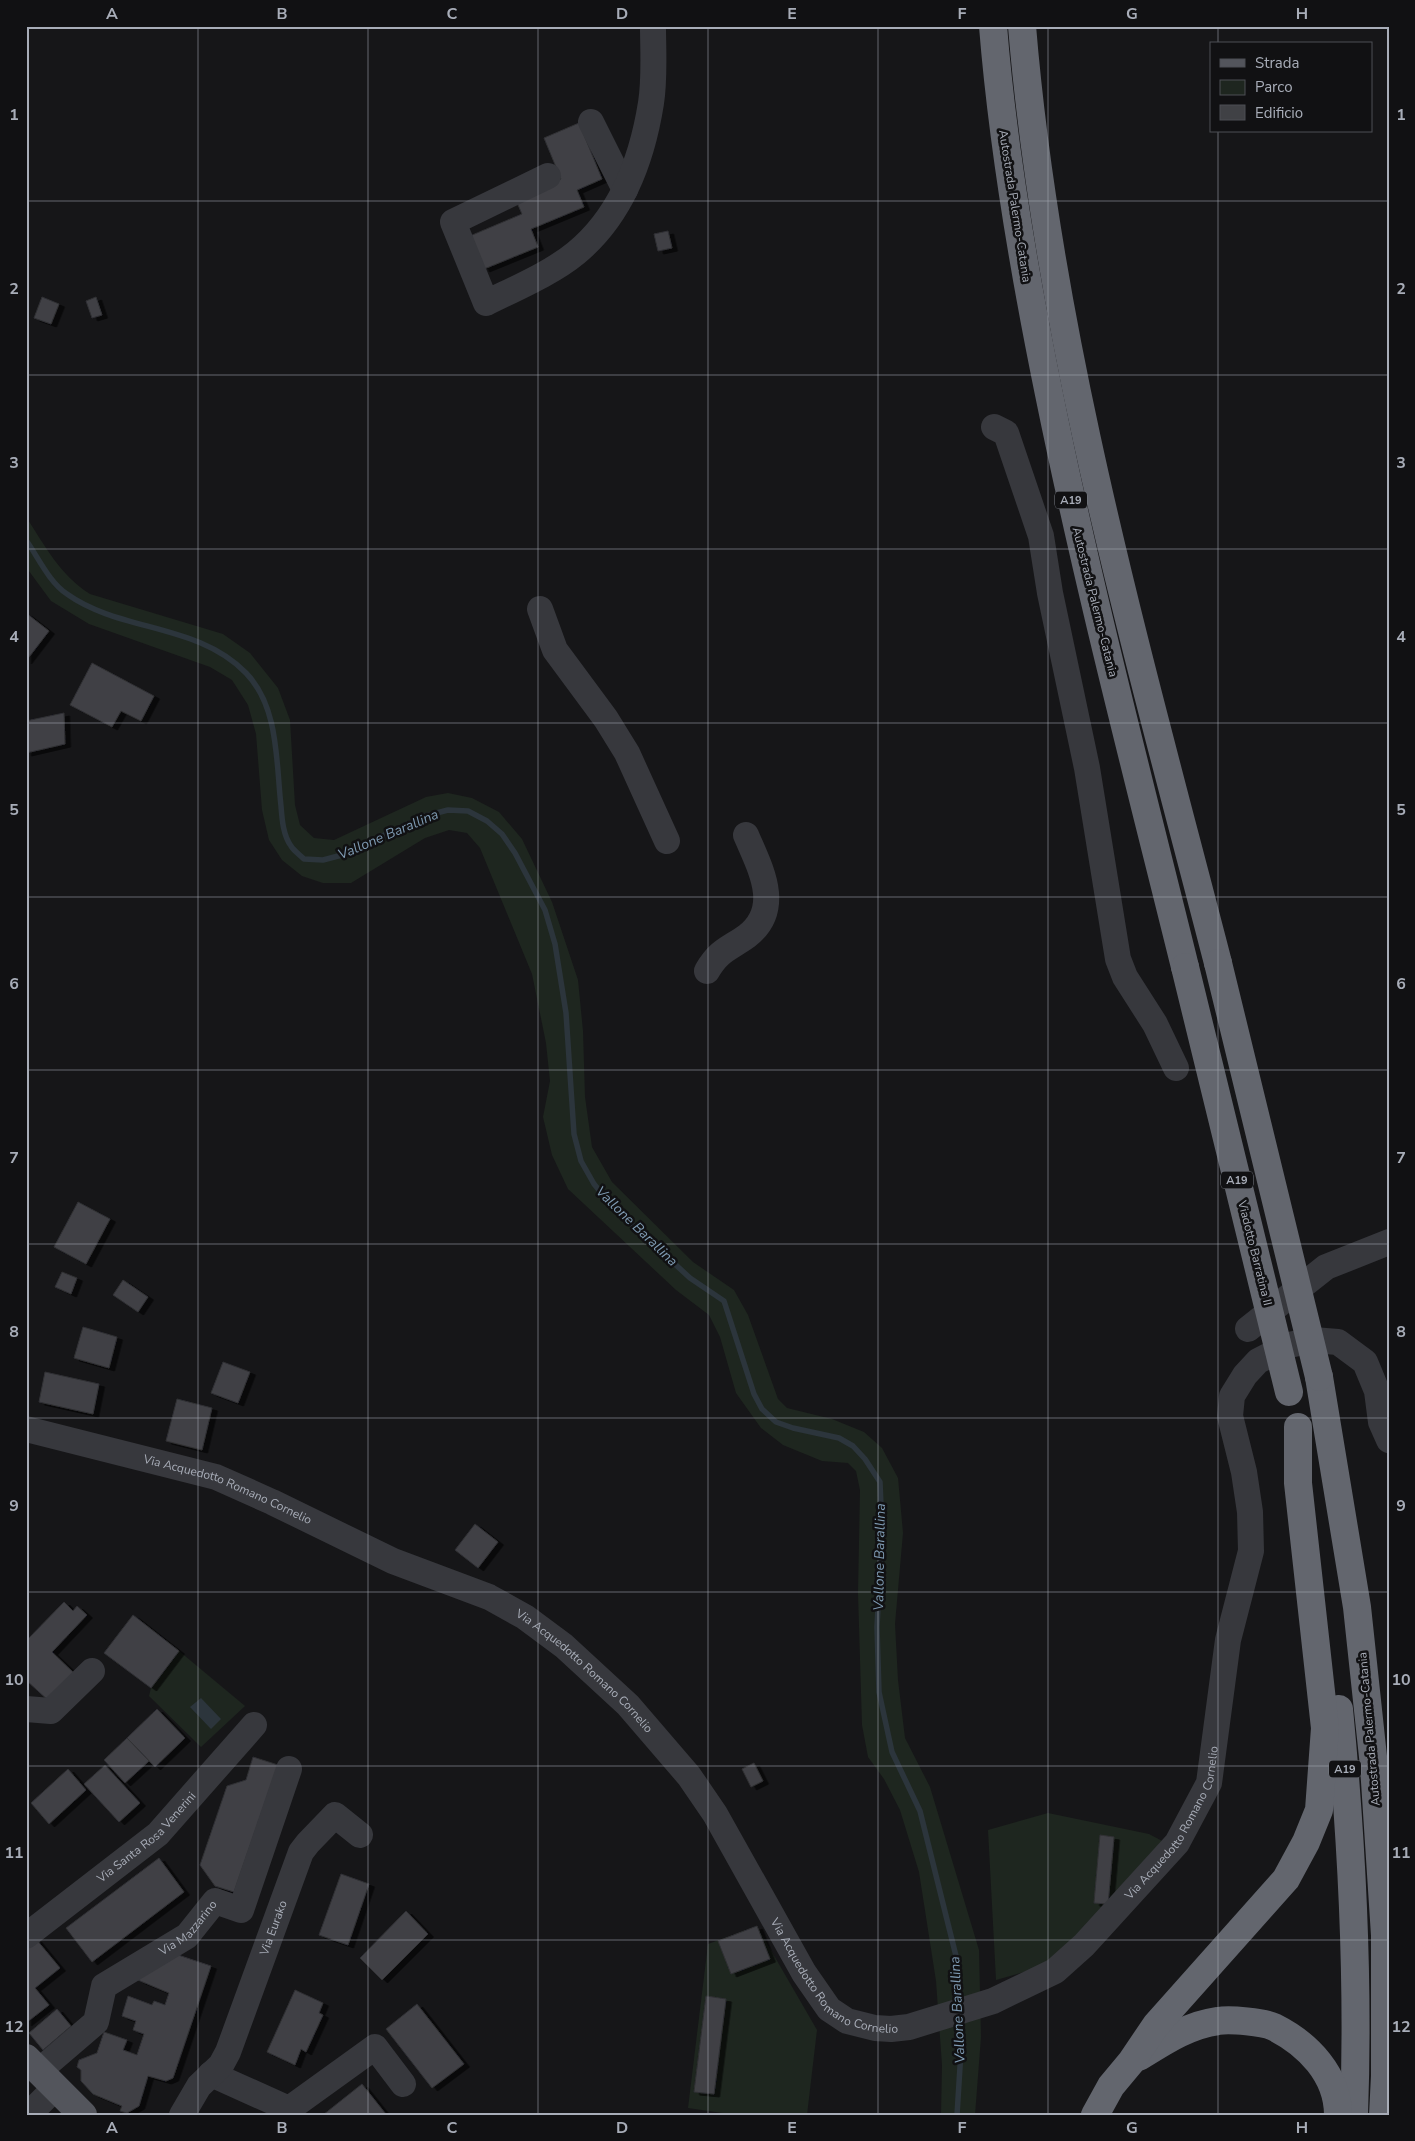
<svg xmlns="http://www.w3.org/2000/svg" width="1415" height="2141" viewBox="0 0 1415 2141" font-family="'Nunito Sans',sans-serif">
<defs>
<filter id="shadow"><feDropShadow dx="5.5" dy="3" stdDeviation="0" flood-color="#0009"/></filter>
</defs>
<rect width="100%" height="100%" fill="#161618"/>
<g fill="#1e261f">
<path d="M26 517C46 547 59 574 90 594L223 634 250 653 278 688 290 720 295 805 300 825 314 838 334 840 426 797 448 793 472 798 499 812 522 839 552 902 578 980 583 1031 585 1097 592 1147 612 1182 693 1262 734 1290 748 1315 778 1399 787 1408 832 1419 864 1432 882 1448 898 1478 903 1533 895 1624 898 1680 905 1738 930 1787 979 1950 981 2037 975 2115H941L942 2065 936 1981 919 1872 900 1810 884 1779 868 1757 862 1725 858 1593 860 1490 856 1471 848 1463 822 1461 783 1445 761 1428 736 1393 720 1337 709 1315 676 1290 568 1189 552 1155 543 1117 550 1081 546 1043 532 974 480 848 467 833 449 830 425 838 351 883H323L302 876 282 860 269 840 262 810 256 734 248 705 232 680 210 667 89 624 51 601 26 567Z"/>
<polygon points="179,1651 245,1706 201,1747 149,1696 151,1688"/>
<polygon points="1048,1813 1149,1834 1166,1843 1052,1964 996,1980 988,1830"/>
<polygon points="757,1926 817,2030 807,2115 736,2115 688,2108 708,1944"/>
</g>
<polygon fill="#2c353c" points="201,1698 221,1719 211,1729 190,1707"/>
<g fill="none" stroke-linecap="round" stroke-linejoin="round">
<g stroke="#2c353c" stroke-width="5.5">
<path d="M26 540C38 557 49 582 67 594 120 632 198 623 246 673 279 707 276 762 281 806 282 819 283 835 291 846 294 851 300 855 304 859L323 860 342 855 425 816 448 810 468 811 487 821 502 834 515 853 545 910 555 944 566 1013 574 1134 581 1161 594 1184 612 1206 690 1278 724 1301 754 1394 762 1409 776 1422 793 1428 839 1438 853 1446 865 1459 880 1482 882 1530 877 1627 879 1692 892 1752 920 1811 956 1956 958 2005"/>
<polyline points="957,2115 961,2051 959,2020"/>
</g>
</g>
<g fill="#404145" stroke="#303034" filter="url(#shadow)">
<polygon points="579,123 602,179 577,190 584,207 531,229 538,247 484,269 470,236 522,214 515,198 561,179 544,138"/>
<polygon points="668,231 672,248 658,251 654,234"/>
<polygon points="42,297 59,304 51,324 34,318"/>
<polygon points="96,297 102,315 92,318 86,301"/>
<polygon points="26,613 49,631 26,661"/>
<polygon points="92,663 154,696 141,721 121,711 112,727 70,705"/>
<polygon points="64,713 65,744 26,753 26,721"/>
<polygon points="78,1202 110,1219 86,1264 54,1247"/>
<polygon points="62,1272 77,1278 71,1294 55,1287"/>
<polygon points="123,1280 148,1297 138,1312 113,1295"/>
<polygon points="83,1327 117,1337 109,1368 74,1358"/>
<polygon points="223,1362 250,1372 238,1403 211,1393"/>
<polygon points="45,1372 99,1384 93,1414 39,1402"/>
<polygon points="177,1399 212,1408 202,1450 166,1441"/>
<polygon points="475,1524 498,1542 478,1568 455,1550"/>
<polygon points="64,1602 73,1611 77,1606 87,1615 52,1652 76,1675 50,1702 26,1680 26,1641"/>
<polygon points="133,1615 179,1651 151,1688 104,1653"/>
<polygon points="157,1709 185,1738 155,1767 127,1738"/>
<polygon points="127,1738 149,1761 125,1783 104,1760"/>
<polygon points="253,1757 278,1765 234,1892 215,1886 200,1865 227,1786 246,1780"/>
<polygon points="754,1763 763,1781 751,1787 742,1769"/>
<polygon points="105,1765 140,1803 119,1822 84,1784"/>
<polygon points="68,1769 86,1790 49,1824 31,1803"/>
<polygon points="1100,1835 1114,1837 1108,1904 1094,1903"/>
<polygon points="159,1858 184,1892 92,1962 66,1928"/>
<polygon points="341,1874 369,1884 348,1945 319,1935"/>
<polygon points="406,1911 428,1934 382,1980 360,1958"/>
<polygon points="757,1926 770,1959 731,1974 718,1941"/>
<polygon points="36,1939 60,1968 35,1988 49,2005 26,2023 26,1947"/>
<polygon points="175,1954 211,1966 173,2078 166,2081 148,2076 139,2106 127,2113 120,2111 122,2106 93,2094 81,2081 81,2070 77,2067 79,2060 97,2053 104,2032 127,2040 123,2050 137,2055 144,2034 133,2030 136,2021 122,2016 128,1996 152,2005 154,2001 165,2005 169,1993 138,1980"/>
<polygon points="295,1990 323,2003 319,2013 323,2015 306,2052 301,2049 295,2065 267,2052"/>
<polygon points="706,1996 726,1999 714,2094 694,2092"/>
<polygon points="417,2004 464,2064 432,2088 386,2029"/>
<polygon points="57,2009 71,2026 43,2050 29,2033"/>
<polygon points="362,2084 385,2113 383,2115 323,2115"/>
</g>
<g fill="none" stroke-linecap="round" stroke-linejoin="round">
<g stroke="#37383d" stroke-width="26">
<polyline points="591,122 625,190"/>
<path d="M548 176 453 222 486 303C514 289 552 273 576 253 622 215 642 160 651 103 655 78 653 51 653 26"/>
<polyline points="994,427 1006,433 1041,536 1050,593 1087,768 1118,959 1125,977 1155,1024 1176,1068"/>
<polyline points="540,609 555,650 606,719 627,753 667,841"/>
<path d="M707 971C719 950 729 949 747 936 783 908 760 868 746 835"/>
<polyline points="1248,1329 1326,1267 1389,1242"/>
<path id="s1" d="M26 1429 216 1477 272 1502 393 1561 489 1597 525 1617 564 1646 628 1705 689 1776 715 1814 804 1973 829 2009 847 2021 875 2028 891 2029 909 2027 993 2001 1055 1971 1084 1945 1177 1843 1209 1783 1228 1640 1251 1551 1250 1512 1244 1472 1230 1416 1232 1396 1245 1375 1258 1361 1289 1345 1313 1340 1338 1342 1365 1362 1377 1391 1381 1422 1389 1440"/>
<polyline points="26,1709 51,1711 92,1671"/>
<path id="s2" d="M26 1936 158 1834 254 1725"/>
<path id="s3" d="M39 2071 96 2022 104 1986 187 1936 215 1901 241 1910 289 1769"/>
<polyline points="211,2074 289,2109 375,2047 403,2084"/>
<polyline points="32,2115 30,2113 55,2088"/>
<path id="s4" d="M182 2115 199 2086 221 2065 228 2052 301 1852 308 1843 335 1815 360 1835"/>
</g>
<polyline stroke="#53555c" stroke-width="28" points="26,2058 83,2115"/>
<g stroke="#63666e" stroke-width="28">
<path d="M993 26C1003 150 1024 272 1049 394 1088 586 1138 777 1185 967"/>
<path d="M1022 26C1048 342 1139 657 1218 963"/>
<polyline points="1319,1377 1357,1607 1374,1766 1385,1935 1385,2076 1383,2115"/>
<path d="M1339 1709C1352 1844 1359 1979 1354 2115"/>
<path d="M1139 2057C1163 2042 1188 2025 1218 2021 1230 2019 1264 2022 1274 2027 1308 2044 1338 2075 1338 2115"/>
<polyline points="1095,2115 1111,2086 1131,2062 1156,2025 1286,1879 1306,1842 1319,1810 1325,1728 1298,1483 1298,1427"/>
</g>
<g stroke="#63666e" stroke-width="28">
<polyline points="1218,963 1319,1377"/>
<polyline points="1185,967 1289,1392"/>
</g>
</g>
<path fill="none" stroke="#a8adb8" stroke-width="1" stroke-opacity="0.55" d="M198 26V2115M368 26V2115M538 26V2115M708 26V2115M878 26V2115M1048 26V2115M1218 26V44M1218 131V2115M26 201H1389M26 375H1389M26 549H1389M26 723H1389M26 897H1389M26 1070H1389M26 1244H1389M26 1418H1389M26 1592H1389M26 1766H1389M26 1940H1389"/>
<g text-anchor="middle" stroke-width="5" stroke-linejoin="round" paint-order="stroke">
<g fill="#111113" stroke="#7b7e86" stroke-width="1">
<rect x="1055" y="491.5" width="32" height="17" rx="4"/>
<rect x="1221" y="1171.5" width="32" height="17" rx="4"/>
<rect x="1329" y="1760.5" width="32" height="17" rx="4"/>
</g>
<g font-size="11" font-weight="bold" fill="#a8adb8">
<text x="1071" y="504">A19</text>
<text x="1237" y="1184">A19</text>
<text x="1345" y="1773">A19</text>
</g>
<g font-size="12" fill="#a8adb8" stroke="#111113">
<text transform="translate(1015 206) rotate(81)" y="4">Autostrada Palermo-Catania</text>
<text transform="translate(1095 602) rotate(76)" y="4">Autostrada Palermo-Catania</text>
<text transform="translate(1255 1253) rotate(76)" y="4">Viadotto Barratina II</text>
<text dy="4" stroke="none"><textPath href="#s1" startOffset="211">Via Acquedotto Romano Cornelio</textPath></text>
<text dy="4" stroke="none"><textPath href="#s1" startOffset="616">Via Acquedotto Romano Cornelio</textPath></text>
<text transform="translate(1369 1729) rotate(-95)" y="4">Autostrada Palermo-Catania</text>
<text dy="4" stroke="none"><textPath href="#s1" startOffset="1471">Via Acquedotto Romano Cornelio</textPath></text>
<text dy="4" stroke="none"><textPath href="#s2" startOffset="156">Via Santa Rosa Venerini</textPath></text>
<text dy="4" stroke="none"><textPath href="#s4" startOffset="211">Via Eurako</textPath></text>
<text dy="4" stroke="none"><textPath href="#s3" startOffset="215">Via Mazzarino</textPath></text>
<text dy="4" stroke="none"><textPath href="#s1" startOffset="1021">Via Acquedotto Romano Cornelio</textPath></text>
</g>
<g font-size="14" font-style="italic" fill="#7f9bb3" stroke="#111113">
<text transform="translate(388 834) rotate(-23)" y="5">Vallone Barallina</text>
<text transform="translate(637 1226) rotate(44)" y="5">Vallone Barallina</text>
<text transform="translate(879 1557) rotate(-89)" y="5">Vallone Barallina</text>
<text transform="translate(957 2010) rotate(-93)" y="5">Vallone Barallina</text>
</g>
</g>
<rect width="1415" height="2141" fill="none" stroke="#111113" stroke-width="55"/>
<rect x="1210" y="42" width="162" height="90" fill="#111113" stroke="#4d4f55"/>
<rect x="1220" y="59" width="25" height="8" fill="#53555c" stroke="#4d4f55"/>
<text x="1255" y="68" font-size="15" fill="#a8adb8">Strada</text>
<rect x="1220" y="80" width="25" height="15" fill="#1e261f" stroke="#4d4f55"/>
<text x="1255" y="92" font-size="15" fill="#a8adb8">Parco</text>
<rect x="1220" y="105" width="25" height="15" fill="#404145" stroke="#4d4f55"/>
<text x="1255" y="118" font-size="15" fill="#a8adb8">Edificio</text>
<rect x="28" y="28" width="1360" height="2086" fill="none" stroke="#a8adb8" stroke-width="2"/>
<g font-size="16" text-anchor="middle" font-weight="bold" fill="#a8adb8">
<text x="112" y="19">A</text>
<text x="282" y="19">B</text>
<text x="452" y="19">C</text>
<text x="622" y="19">D</text>
<text x="792" y="19">E</text>
<text x="962" y="19">F</text>
<text x="1132" y="19">G</text>
<text x="1302" y="19">H</text>
<text x="14" y="120">1</text>
<text x="1401" y="120">1</text>
<text x="14" y="294">2</text>
<text x="1401" y="294">2</text>
<text x="14" y="468">3</text>
<text x="1401" y="468">3</text>
<text x="14" y="642">4</text>
<text x="1401" y="642">4</text>
<text x="14" y="815">5</text>
<text x="1401" y="815">5</text>
<text x="14" y="989">6</text>
<text x="1401" y="989">6</text>
<text x="14" y="1163">7</text>
<text x="1401" y="1163">7</text>
<text x="14" y="1337">8</text>
<text x="1401" y="1337">8</text>
<text x="14" y="1511">9</text>
<text x="1401" y="1511">9</text>
<text x="14" y="1685">10</text>
<text x="1401" y="1685">10</text>
<text x="14" y="1858">11</text>
<text x="1401" y="1858">11</text>
<text x="14" y="2032">12</text>
<text x="1401" y="2032">12</text>
<text x="112" y="2133">A</text>
<text x="282" y="2133">B</text>
<text x="452" y="2133">C</text>
<text x="622" y="2133">D</text>
<text x="792" y="2133">E</text>
<text x="962" y="2133">F</text>
<text x="1132" y="2133">G</text>
<text x="1302" y="2133">H</text>
</g>
</svg>
